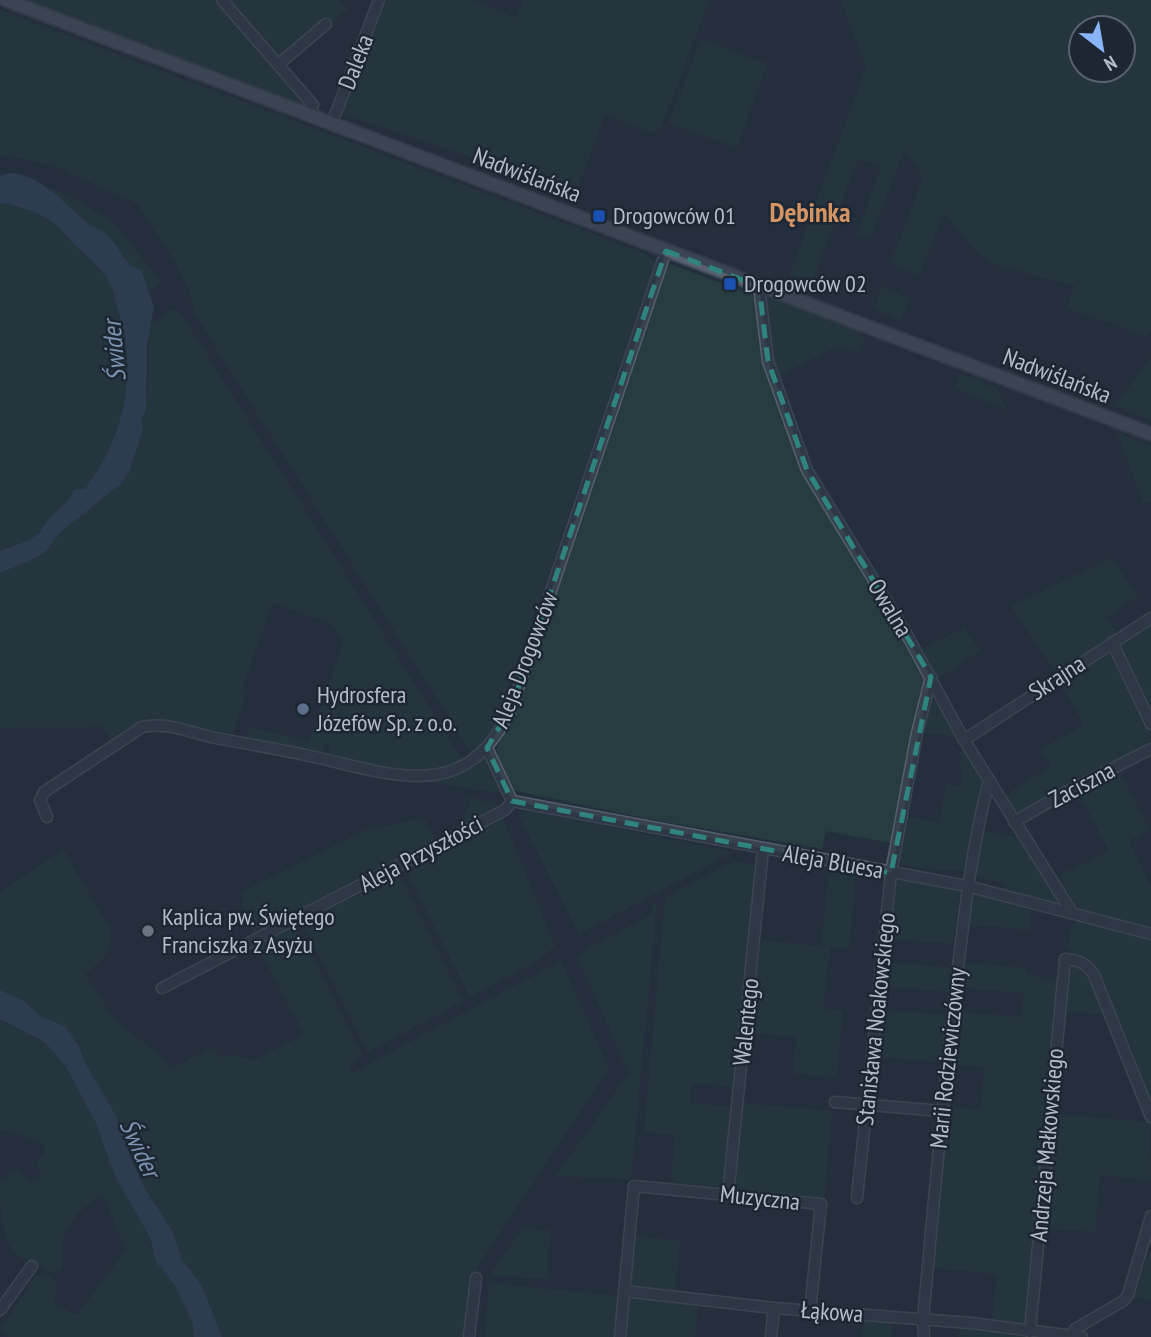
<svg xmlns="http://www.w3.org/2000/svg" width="1151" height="1337" viewBox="0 0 1151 1337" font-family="'PT Sans Narrow',sans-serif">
<rect width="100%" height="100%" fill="#242f3e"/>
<g fill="#263c3f" fill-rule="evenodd">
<polygon points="29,0 220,0 310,104 308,108 149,48"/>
<polygon points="226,0 340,0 348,9 282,64"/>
<polygon points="386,0 472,0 516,18 523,0 709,0 661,128 650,133 605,114 576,192 342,114"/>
<path d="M841 0H1151V331L1147 336 1066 308 1075 286 990 263 975 250 944 213 919 275 891 263 923 177 905 149 870 238 857 234 881 167 858 159 812 282 790 274 866 67ZM1081 28H1123V70H1081Z"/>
<polygon points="0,10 648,255 655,263 493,735 473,756 194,313 189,290 175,262 136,203 52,165 0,155"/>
<polygon points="701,39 767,64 737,148 669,123"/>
<polygon points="45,186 73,198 111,220 161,281 153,290 147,289 141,271 131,266 108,236 90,225"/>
<path d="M0 203C17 204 40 213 54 223 62 229 66 237 73 243 86 256 100 266 109 282 114 289 114 299 117 307 139 370 125 437 85 489L75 490 67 502 56 511 40 532 30 540 0 551Z"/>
<path d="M670 264 759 297 766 369 802 465 816 496 896 630 955 737 921 732 907 816 939 823 947 784 962 786 960 754 965 745 984 774 966 871 930 869 898 863 901 845 826 831 822 849 654 820 511 790C492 748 493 756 512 715L665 268Z"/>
<polygon points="882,286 910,299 901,321 874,308"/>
<polygon points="765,295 860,332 860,336 865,338 859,353 840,345 775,377"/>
<path d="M169 310 180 312 464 762 454 766 414 774 329 757 331 745 326 744 322 756 249 739 247 727 309 741 344 640 330 623 272 603 243 687 246 695 233 734 149 720 131 726 111 740 103 727 0 728V573L36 558 47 550 62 531 123 482 129 473 143 430 141 420C153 399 146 349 150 321L156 322Z"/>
<polygon points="1151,357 1151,420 1115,406"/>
<polygon points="960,373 996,388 1008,410 955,388"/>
<polygon points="1117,433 1151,446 1151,502 1143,502"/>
<polygon points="1112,558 1138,596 1107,617 1118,635 1057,674 1011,606"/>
<polygon points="1151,625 1151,716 1118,650 1121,643"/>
<polygon points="965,628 980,651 934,681 918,650"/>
<polygon points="1109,649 1151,735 1151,746 1065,787 1015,819 1002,798 1051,766 1041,749 1084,725 1060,681"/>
<polygon points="485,757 504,794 432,782"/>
<polygon points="1118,769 1149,830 1129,841 1151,887 1151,931 1076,908 1060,875 1109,851 1077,789"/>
<polygon points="466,797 495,803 499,809 453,831 462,822 470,803"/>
<polygon points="527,811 733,852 579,934 519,816"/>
<polygon points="502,816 555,946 538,961 470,997 404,867"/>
<path d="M424 818 436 840 255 935C246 920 239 907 245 890L366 830Z"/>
<polygon points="981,830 1015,837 1016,830 1059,903 1004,893 1006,883 979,878 974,873"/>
<path d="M63 849 111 931C114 954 99 960 85 975L114 1019 164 1059 169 1070 213 1047 219 1057 235 1055 255 1060 305 1035 256 944 295 923 362 1056 348 1064 352 1073 561 961 609 1069 469 1280 463 1337H222L203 1288 181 1257 173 1232 145 1189 134 1166 116 1116 84 1061 79 1046 64 1026 39 1015 24 1001 0 990V892Z"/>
<polygon points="734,861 759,866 736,1087 692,1083 690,1103 734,1107 724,1187 671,1183 675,1135 644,1132 665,897"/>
<polygon points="397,870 463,1001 368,1052 302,920"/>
<polygon points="829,872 856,876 849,948 830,947 823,1008 843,1011 836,1078 793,1073 796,1037 750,1033 758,940 821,946"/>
<polygon points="900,877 960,888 953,944 890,939 894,883 898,883"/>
<polygon points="970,890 1032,904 1029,930 967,924"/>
<polygon points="657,902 631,1179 556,1176 629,1073 578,958 590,947 651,915 652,904"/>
<polygon points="1081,920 1151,939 1151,1110 1131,1062 1136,1059 1130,1041 1125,1041 1081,955 1073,953 1068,947 1072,924"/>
<polygon points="888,962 952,968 949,992 886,986"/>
<polygon points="963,963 1026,968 1026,974 1057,982 1028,1326 992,1322 997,1274 933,1268 949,1107 980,1110 985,1067 954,1065 958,1012 1021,1017 1024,993 961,988"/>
<polygon points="1072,964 1089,967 1107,1015 1063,1011 1067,968"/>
<polygon points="879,1010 947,1015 942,1062 874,1057"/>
<path d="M0 1019 45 1042 66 1067 96 1123 115 1176 150 1237 152 1250 174 1284 193 1323 194 1337H9L1 1328 37 1275H48L56 1282 55 1305 77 1315 126 1250 102 1192C89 1204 70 1217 64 1236 61 1246 64 1259 61 1270L47 1272C36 1258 31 1264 18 1256 0 1241 0 1204 0 1179L7 1182 10 1173 20 1171 28 1182 39 1179 41 1172 36 1164 43 1154 45 1145 9 1130 0 1131Z"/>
<polygon points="743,1103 832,1111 824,1202 733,1194"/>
<polygon points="1053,1114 1150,1122 1151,1180 1100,1175 1095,1232 1043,1228"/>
<polygon points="523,1228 550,1231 547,1279 490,1275"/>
<polygon points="634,1236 680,1241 675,1292 634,1288 630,1282"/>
<polygon points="1148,1254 1151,1255 1151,1301 1135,1297"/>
<polygon points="489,1283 619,1296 615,1337 485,1337"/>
<polygon points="627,1296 698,1303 695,1337 623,1337"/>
<polygon points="864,1318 893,1321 891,1337 862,1337"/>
<polygon points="960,1327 1037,1337 959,1337"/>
</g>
<g fill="#394c67">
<path d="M8 173C40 172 65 205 89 224 95 228 102 231 108 236 121 248 122 263 141 270L154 307 147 345 146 410 141 420 143 430 129 473 123 482 62 531 47 550 36 558 0 573V551L30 540 40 532 50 517 67 502 75 489H85C125 437 139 369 117 307 114 299 114 289 109 282 100 266 86 256 73 243 66 237 62 229 54 223 40 213 17 204 0 203V176Z"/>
<polygon points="0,990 24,1001 39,1015 64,1026 79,1046 84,1061 116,1116 134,1166 145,1189 173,1232 181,1257 203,1288 222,1337 194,1337 193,1323 174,1284 156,1262 150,1237 115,1176 96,1123 66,1067 45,1042 0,1019"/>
</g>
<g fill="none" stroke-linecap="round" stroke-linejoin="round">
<defs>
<g id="minor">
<polyline points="222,0 313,105 309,115"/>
<polyline points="278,65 326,24"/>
<polyline points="332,123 379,0"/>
<polyline points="759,286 768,361 807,470 907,635 964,740 1071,911"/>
<polyline points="1112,642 1151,724"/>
<polyline points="964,740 1151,618"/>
<polyline points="512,801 967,886 1151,934"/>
<path d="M47 817 40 800 44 792 142 727C166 721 191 733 215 738 247 744 279 749 310 756 395 775 468 806 512 706L666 251"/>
<polyline points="1014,822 1066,792 1151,749"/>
<polyline points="162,988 505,810 512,801 487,748"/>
<polyline points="835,1102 942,1111"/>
<polyline points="728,1195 763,849"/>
<polyline points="857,1198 891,873 917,733 931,677"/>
<polyline points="624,1291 774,1308 971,1323 1082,1337"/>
<polyline points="0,1310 32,1266"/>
<path d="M1030 1332 1065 959C1079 960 1086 963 1094 975L1151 1117"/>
<polyline points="1074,1335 1075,1329 1123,1301 1128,1295 1151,1216"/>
<polyline points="469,1337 476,1278"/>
<polyline points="620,1337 634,1186 821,1204 810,1311"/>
<polyline points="771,1337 774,1308"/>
<path d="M924 1337 923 1319C933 1213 942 1107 954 1001 963 927 970 853 989 781"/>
</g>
<polyline id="major" points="6,0 1151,434"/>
</defs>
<use href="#minor" stroke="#565f6c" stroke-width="13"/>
<use href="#major" stroke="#414a57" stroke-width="16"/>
<use href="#minor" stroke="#38414e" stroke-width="10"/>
<use href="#major" stroke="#56606e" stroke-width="12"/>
</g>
<path d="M0 0H1151V1337H0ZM666 251 759 286 768 361 807 470 931 677 891 873 512 801 487 748 512 706Z" fill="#242f3e" fill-opacity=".55" fill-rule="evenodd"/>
<path fill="none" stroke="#308480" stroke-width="5" stroke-dasharray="14 9" stroke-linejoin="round" d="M666 251 759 286 768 361 807 470 931 677 891 873 512 801 487 748 512 706Z"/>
<g fill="#1a4fb4" stroke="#1d2633" stroke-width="2.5">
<rect x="592" y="209" width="14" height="14" rx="3.5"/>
<rect x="723" y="277" width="14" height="14" rx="3.5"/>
</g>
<circle fill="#5c6f8a" stroke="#1d2633" stroke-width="2.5" cx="303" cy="709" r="7"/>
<circle fill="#6b7280" stroke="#1d2633" stroke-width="2.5" cx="148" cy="931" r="7"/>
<g text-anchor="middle" stroke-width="5" stroke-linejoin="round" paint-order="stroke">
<g font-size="24" fill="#b4bcc9" stroke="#1d2633">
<text transform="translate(356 62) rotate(-69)" y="8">Daleka</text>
<text transform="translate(527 175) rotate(21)" y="8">Nadwiślańska</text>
<text transform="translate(1057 376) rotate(21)" y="8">Nadwiślańska</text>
<text transform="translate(890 608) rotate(59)" y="8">Owalna</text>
<text transform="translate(525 660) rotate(-69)" y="8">Aleja Drogowców</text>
<text transform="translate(1057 678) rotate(-33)" y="8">Skrajna</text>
<text transform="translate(1082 785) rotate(-28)" y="8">Zaciszna</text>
<text transform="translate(421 854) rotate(-28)" y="8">Aleja Przyszłości</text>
<text transform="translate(833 862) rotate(10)" y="8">Aleja Bluesa</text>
<text transform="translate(876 1019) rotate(-84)" y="8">Stanisława Noakowskiego</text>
<text transform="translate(746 1022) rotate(-84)" y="8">Walentego</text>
<text transform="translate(948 1058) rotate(-84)" y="8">Marii Rodziewiczówny</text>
<text transform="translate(1047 1145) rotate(-85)" y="8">Andrzeja Małkowskiego</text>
<text transform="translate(760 1198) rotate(6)" y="8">Muzyczna</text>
<text transform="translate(832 1312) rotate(4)" y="8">Łąkowa</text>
</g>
<g font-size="24" fill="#b4bcc9" stroke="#1d2633" text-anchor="start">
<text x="613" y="224">Drogowców 01</text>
<text x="744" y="292">Drogowców 02</text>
<text x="317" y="703">Hydrosfera<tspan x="317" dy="28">Józefów Sp. z o.o.</tspan></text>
<text x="162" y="925">Kaplica pw. Świętego<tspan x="162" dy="28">Franciszka z Asyżu</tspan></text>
</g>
<g font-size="26" font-style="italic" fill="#7c92b1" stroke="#1d2633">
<text transform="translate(114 351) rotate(-95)" y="9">Świder</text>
<text transform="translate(140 1148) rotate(65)" y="9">Świder</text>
</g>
<g font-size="28" font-weight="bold" fill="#d59563" stroke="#1d2633">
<text x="810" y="222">Dębinka</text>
</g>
</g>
<g transform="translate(1102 49) rotate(149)"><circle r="33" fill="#1d2633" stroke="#59626f" stroke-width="2"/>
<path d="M0-5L12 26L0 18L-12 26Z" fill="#8ab4f8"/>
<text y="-10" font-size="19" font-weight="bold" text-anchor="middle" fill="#b4bcc9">N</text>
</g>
</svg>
